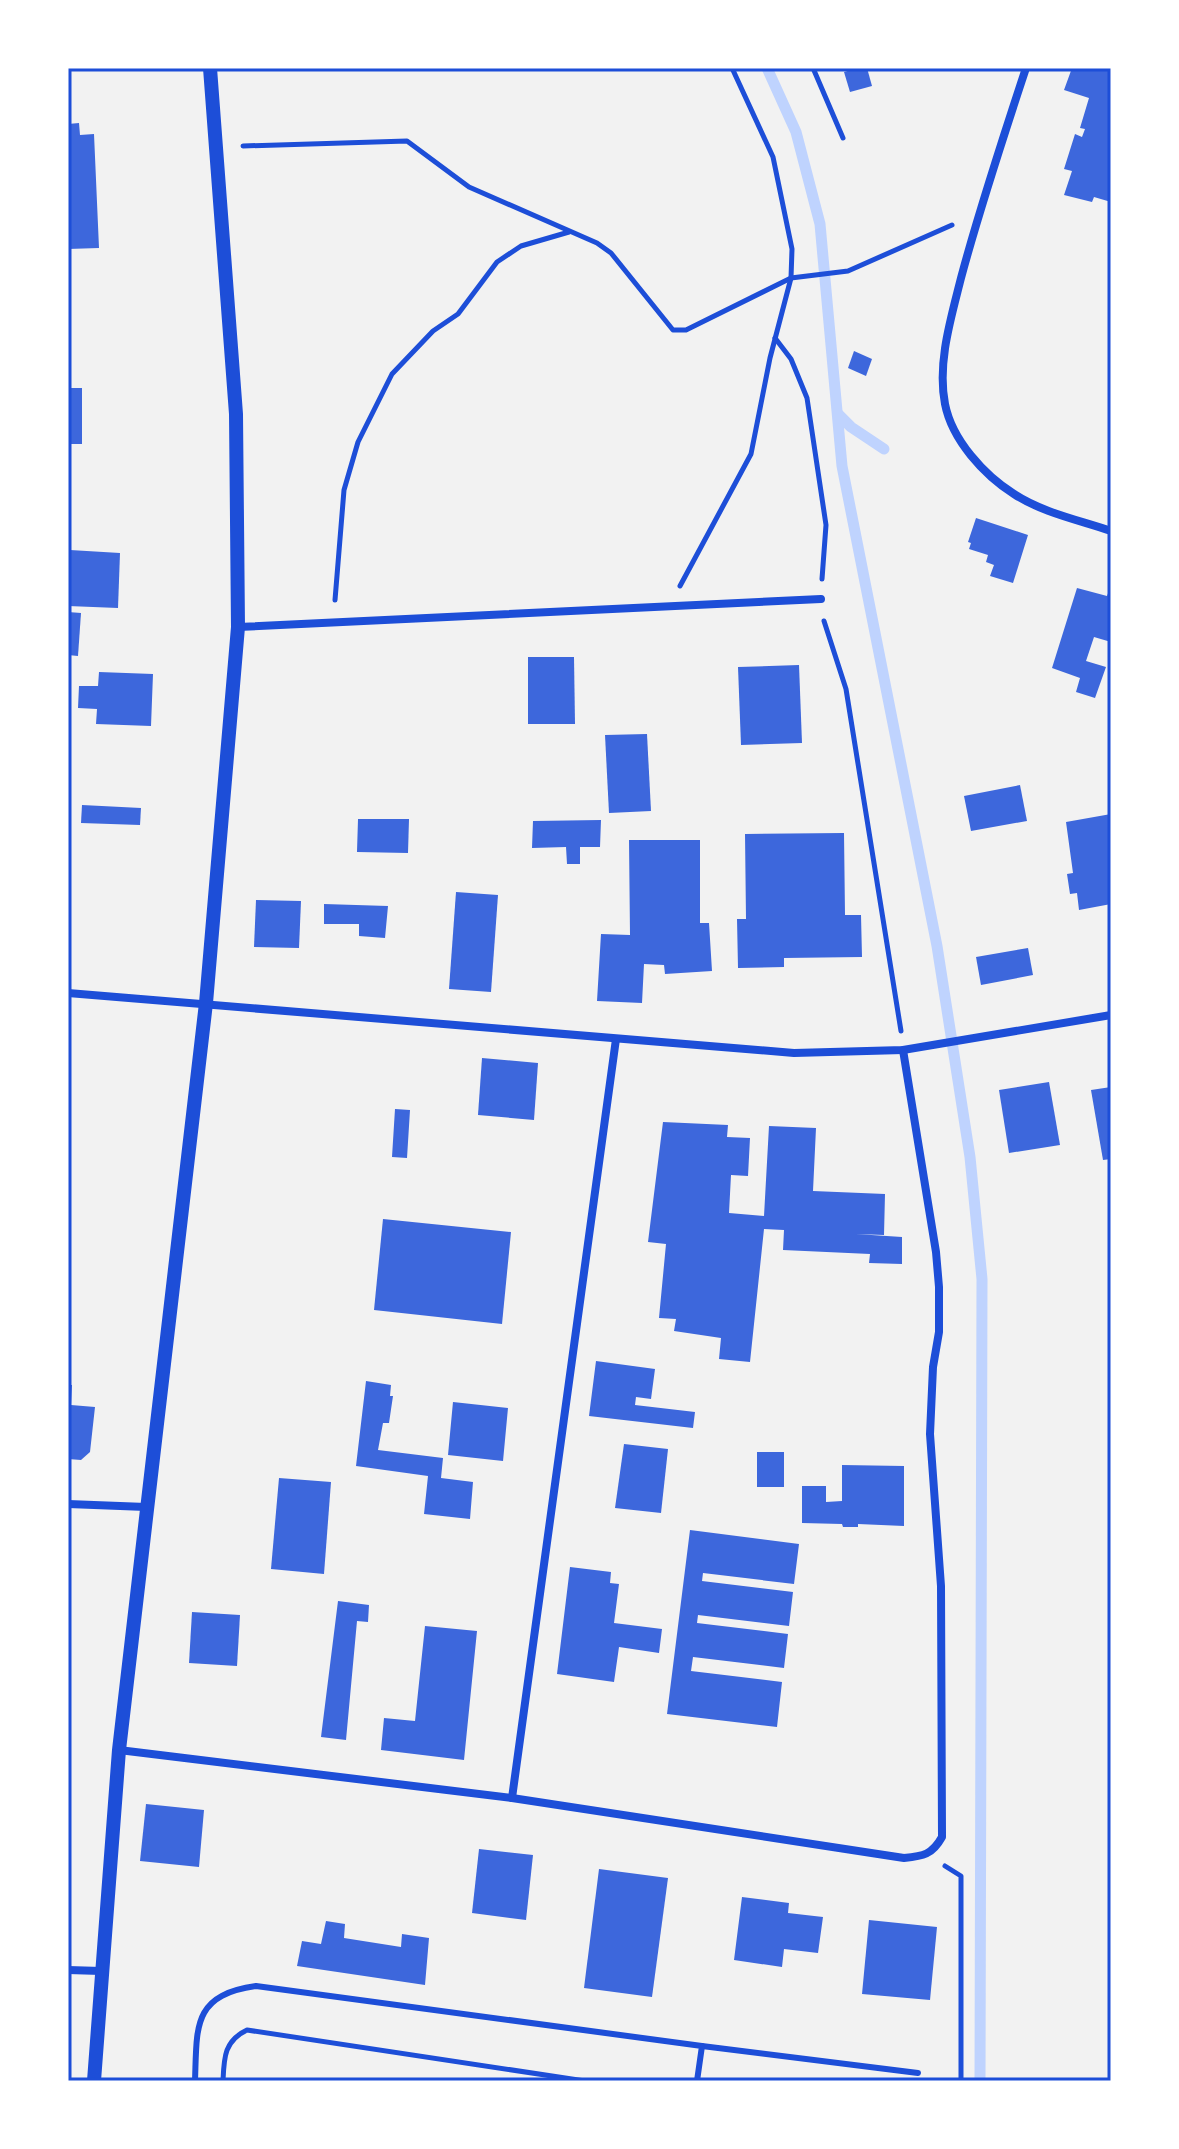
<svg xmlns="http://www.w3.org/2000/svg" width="1179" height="2149" viewBox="0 0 1179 2149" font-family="Arial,sans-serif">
<rect width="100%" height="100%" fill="#f2f2f2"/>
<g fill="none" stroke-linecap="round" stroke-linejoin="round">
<g stroke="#bfd3fe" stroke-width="11">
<polyline points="767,68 796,132 820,224 842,466 937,946 970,1157 982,1279 980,2081"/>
<polyline points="838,414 851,427 884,449"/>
</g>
</g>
<g fill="#3d67dc">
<polygon points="858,68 867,68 872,86 850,92 844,72"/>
<polygon points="1072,68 1111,68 1111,202 1094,197 1092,202 1064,195 1072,171 1064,169 1075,134 1082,137 1085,129 1080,128 1089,98 1064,90"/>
<polygon points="79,123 80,135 94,134 99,248 68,249 68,124"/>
<polygon points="854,351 872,359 866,376 848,368"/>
<rect x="68" y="388" width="14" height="56"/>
<polygon points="976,518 1028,535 1013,583 990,576 994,565 986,562 988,555 969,549 971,543 968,542"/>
<polygon points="70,550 120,553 118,608 68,606"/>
<polygon points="1111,585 1111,642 1094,637 1086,661 1106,667 1095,698 1076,692 1080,678 1052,668 1077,588 1107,596"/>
<polygon points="68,612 81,613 78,656 68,655"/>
<polygon points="528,657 574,657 575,724 528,724"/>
<polygon points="799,665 802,743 741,745 738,667"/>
<polygon points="99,672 153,674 151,726 96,724 97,709 78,708 79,686 98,686"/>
<polygon points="647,734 651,811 609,813 605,735"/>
<polygon points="1020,785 1027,821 971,831 964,796"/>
<polygon points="82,805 141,808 140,825 81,823"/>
<polygon points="1111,814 1111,904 1079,910 1077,893 1070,894 1067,874 1073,873 1066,822"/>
<polygon points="358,819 409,819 408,853 357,852"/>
<polygon points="601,820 600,847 580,847 580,864 567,864 566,847 532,848 533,821"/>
<polygon points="844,833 845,915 861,915 862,957 784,958 784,967 738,968 737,919 746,919 745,834"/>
<polygon points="629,840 700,840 700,923 709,923 712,971 665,974 664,965 644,964 642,1003 597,1001 601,934 630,935"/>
<polygon points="456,892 498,895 491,992 449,989"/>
<polygon points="256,900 301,901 299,948 254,947"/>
<polygon points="324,904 388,906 385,938 359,936 359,924 324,924"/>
<polygon points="1028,948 1033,975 981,985 976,957"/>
<polygon points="482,1058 538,1063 534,1120 478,1115"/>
<polygon points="1049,1082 1060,1145 1009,1153 999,1090"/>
<polygon points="1111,1087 1111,1159 1103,1160 1091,1090"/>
<polygon points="395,1109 410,1110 407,1158 392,1157"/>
<polygon points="663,1122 728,1125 727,1137 750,1138 748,1176 731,1175 729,1213 764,1216 769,1126 816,1128 813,1191 885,1194 884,1235 856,1234 902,1237 902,1264 869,1263 870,1254 783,1250 784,1230 764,1229 750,1362 719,1359 721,1338 674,1331 676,1319 659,1318 666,1244 648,1242"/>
<polygon points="383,1219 511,1232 502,1324 374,1310"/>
<polygon points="596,1361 655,1369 651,1399 636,1397 635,1405 695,1412 693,1428 589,1416"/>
<polygon points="366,1381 391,1385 390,1396 393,1396 389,1423 383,1423 378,1450 443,1458 441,1478 473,1482 470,1519 424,1514 428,1476 356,1466"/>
<polygon points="68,1385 72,1385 71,1405 95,1407 90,1452 81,1460 68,1459"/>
<polygon points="453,1402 508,1408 503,1461 448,1455"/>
<polygon points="624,1444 668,1449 661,1513 615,1508"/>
<rect x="757" y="1452" width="27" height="35"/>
<polygon points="842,1465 904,1466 904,1526 858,1524 858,1527 843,1527 842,1524 802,1523 802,1486 826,1486 826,1502 842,1501"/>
<polygon points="279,1478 331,1482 324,1574 271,1569"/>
<polygon points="690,1530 799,1544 794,1584 703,1573 702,1581 793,1592 789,1626 698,1615 697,1623 788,1634 784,1668 693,1657 691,1671 782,1682 777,1727 667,1714"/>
<polygon points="570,1567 611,1572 610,1583 619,1584 614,1623 662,1629 659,1653 619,1647 614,1682 557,1674"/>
<polygon points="338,1601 369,1605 368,1622 357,1621 346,1740 321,1737"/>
<polygon points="192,1612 240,1615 237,1666 189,1663"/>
<polygon points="425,1626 477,1631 464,1760 381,1750 384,1718 415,1721"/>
<polygon points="146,1804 204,1810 199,1867 140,1861"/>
<polygon points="479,1849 533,1855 526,1920 472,1913"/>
<polygon points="599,1869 668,1878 652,1997 584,1988"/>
<polygon points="742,1897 789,1903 788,1913 823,1917 818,1953 784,1949 782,1967 734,1960"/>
<polygon points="869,1920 937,1927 930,2000 862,1994"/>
<polygon points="326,1921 345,1924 344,1938 401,1947 402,1934 429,1938 425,1985 297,1966 302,1941 321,1944"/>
</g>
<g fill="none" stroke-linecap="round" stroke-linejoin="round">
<g stroke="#1d4ed8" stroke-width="5">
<polyline points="813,68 843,138"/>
<polyline points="243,146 407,141 469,187 597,243 611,253 673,330 686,330 791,278 848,271 952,225"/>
<polyline points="775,338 791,359 807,398 826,525 822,579"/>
<polyline points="680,586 751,454 770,358 791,278 792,249 773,157 732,68"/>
<polyline points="335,600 344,490 358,442 392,374 433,331 458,314 497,262 521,246 569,232"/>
<polyline points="824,621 846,689 901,1031"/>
<polyline points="945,1866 961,1876 961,2081"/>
<path d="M223 2081C224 2058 224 2041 247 2030L585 2081"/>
</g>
<g stroke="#1d4ed8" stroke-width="6">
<polyline points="702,2046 918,2073"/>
<path d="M195 2081C197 2027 192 1995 256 1986L702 2046 697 2081"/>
</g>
<g stroke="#1d4ed8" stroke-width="8">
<path d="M1026 68C1003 138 980 207 961 278 951 318 937 363 945 404 952 440 984 475 1014 494 1043 513 1079 520 1111 531"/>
<polyline points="238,627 821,599"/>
<polyline points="68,993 794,1053 903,1050 1111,1015"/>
<polyline points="68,1504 146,1507"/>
<path d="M119 1750 512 1798 904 1858C923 1856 932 1855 942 1837L941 1586 930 1434 933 1367 939 1332V1287L936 1252 903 1050"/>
<polyline points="512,1798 616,1039"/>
<polyline points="68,1970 101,1971"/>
</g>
<polyline stroke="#1d4ed8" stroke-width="14" points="94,2081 119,1750 206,1003 238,627 236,414 210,68"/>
</g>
<rect width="1179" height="2149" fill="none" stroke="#ffffff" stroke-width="140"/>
<rect x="70" y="70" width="1039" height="2009" fill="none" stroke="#1d4ed8" stroke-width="3"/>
</svg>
